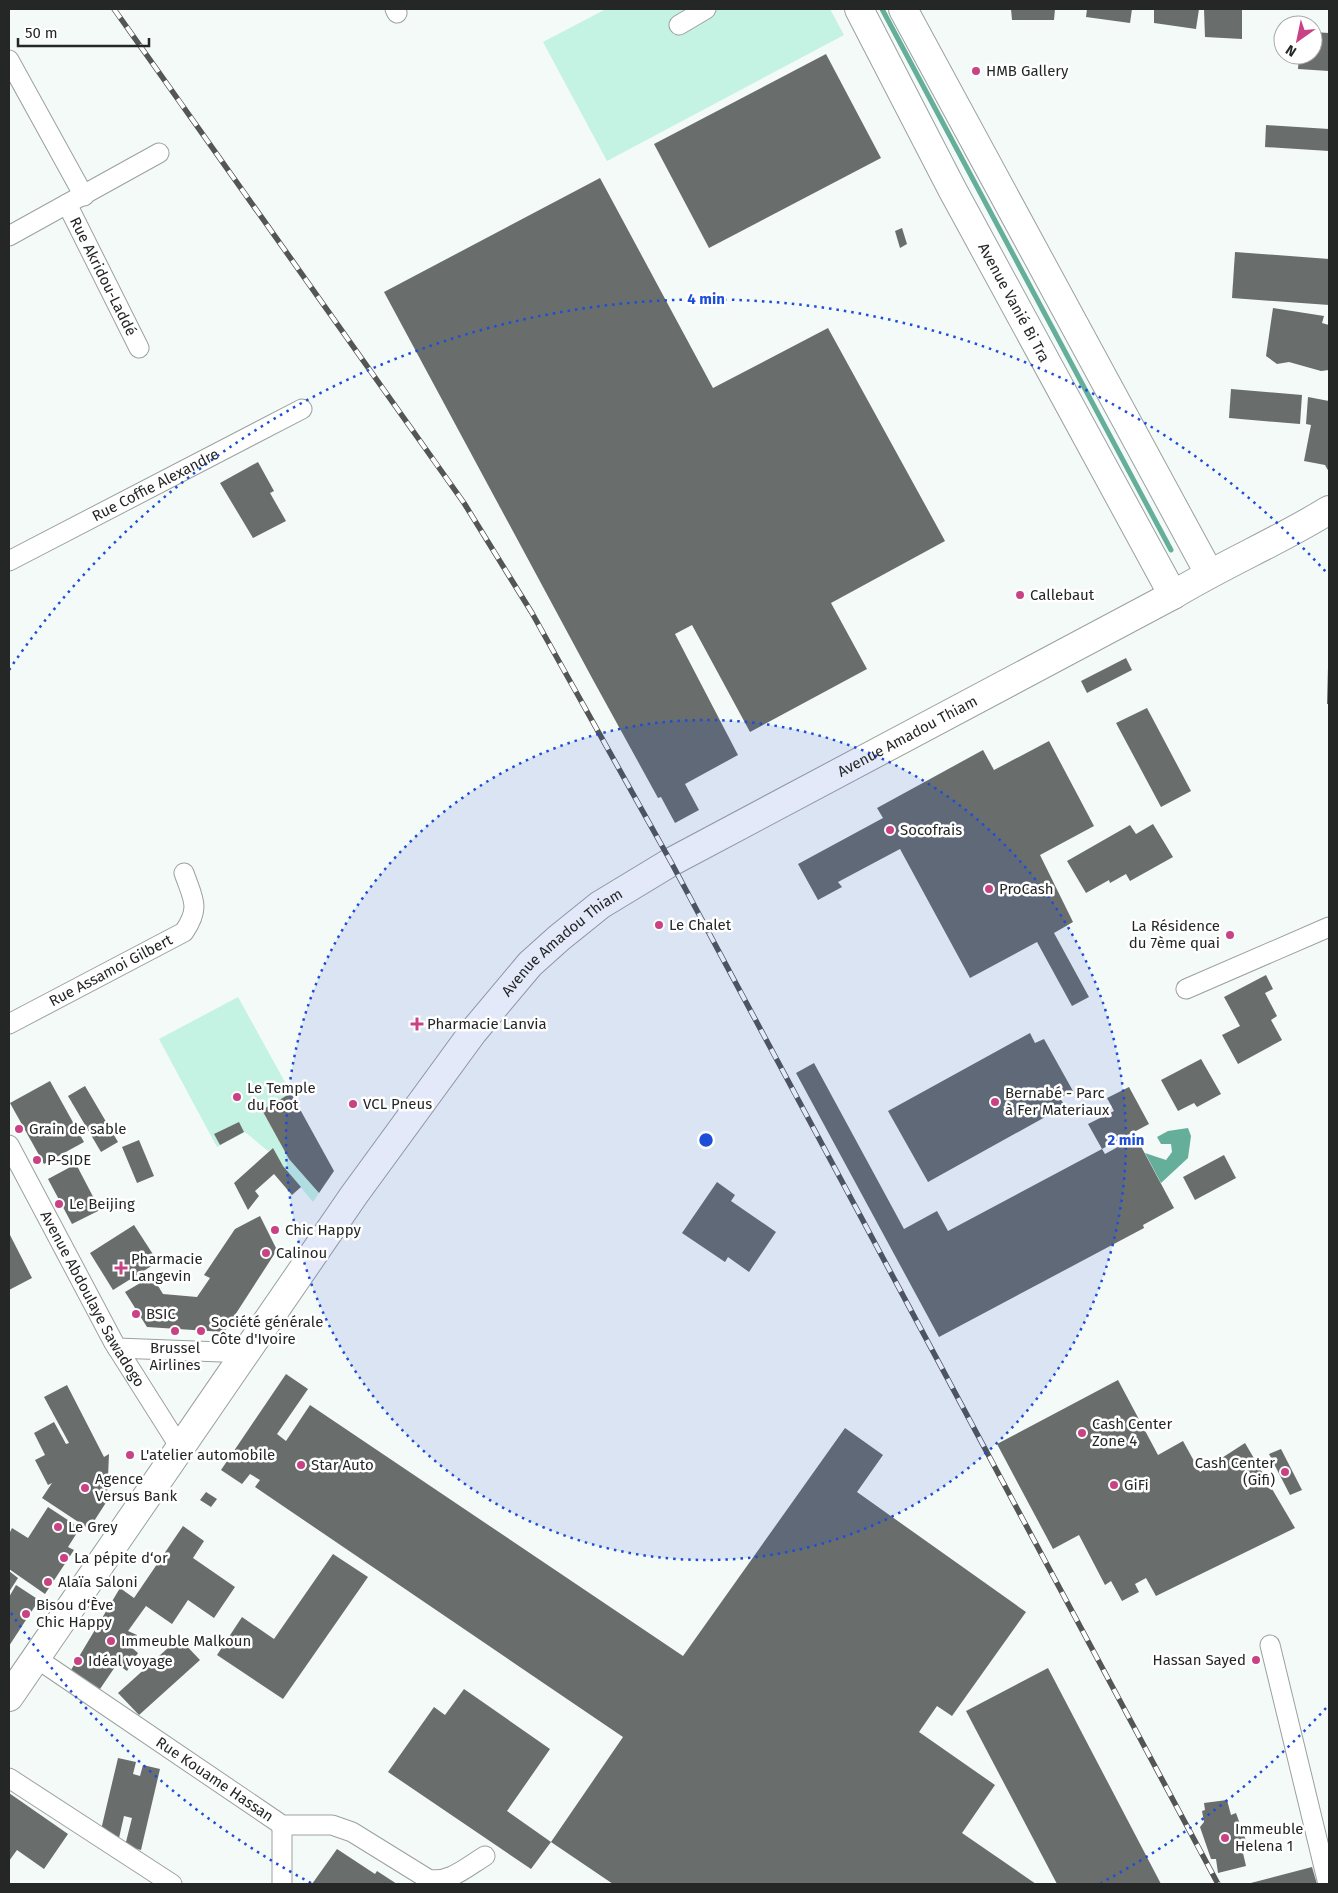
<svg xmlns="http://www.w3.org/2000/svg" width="1338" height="1893" viewBox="0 0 1338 1893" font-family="'Fira Sans',sans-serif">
<rect width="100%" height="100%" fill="#f4faf8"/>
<g fill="#c4f2e3">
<polygon points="606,9 830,9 844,35 607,161 543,42"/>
<polygon points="238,997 291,1093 262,1110 289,1159 319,1193 313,1202 283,1166 273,1148 268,1151 245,1132 217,1147 159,1039"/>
</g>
<polygon fill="#65af9a" points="1188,1128 1191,1136 1188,1158 1161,1183 1145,1153 1166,1160 1172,1152 1171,1144 1161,1144 1157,1137 1168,1131"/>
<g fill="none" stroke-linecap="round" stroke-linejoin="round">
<polyline stroke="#65af9a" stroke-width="5" points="882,9 1171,550"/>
</g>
<g fill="#696e6c">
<polygon points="1011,9 1055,9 1054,20 1012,20"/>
<polygon points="1087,9 1132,9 1130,23 1086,17"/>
<polygon points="1154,9 1199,9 1196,29 1154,23"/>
<polygon points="1204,9 1242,9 1242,39 1205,37"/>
<polygon points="1313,32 1329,33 1329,71 1298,69 1299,55 1313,55"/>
<polygon points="826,54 881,158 709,248 654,144"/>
<polygon points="1266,125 1329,129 1329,151 1265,147"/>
<polygon points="600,178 713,388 828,328 945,541 831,603 867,669 750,732 692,625 675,634 738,755 685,784 699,810 675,823 661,797 658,798 592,678 384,292"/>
<polygon points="902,228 907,244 900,248 895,231"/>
<polygon points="1235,252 1329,259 1329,305 1232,298"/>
<polygon points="1273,308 1324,316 1322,323 1329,325 1329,370 1321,371 1289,362 1277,364 1266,356"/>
<polygon points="1231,389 1302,395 1300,424 1229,418"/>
<polygon points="1308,397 1329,401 1329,472 1325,465 1304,461 1311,425 1306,424"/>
<polygon points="258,462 274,491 270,493 286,521 253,538 220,483"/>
<polygon points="1126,658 1132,670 1087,693 1081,681"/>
<polygon points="1328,667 1329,668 1329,704 1327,704"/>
<polygon points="1147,708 1191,791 1161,807 1116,723"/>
<polygon points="1049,741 1094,826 1040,855 1073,922 1054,933 1089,997 1072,1006 1037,942 970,978 900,849 838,882 842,887 818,900 798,864 883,818 877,808 983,750 994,770"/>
<polygon points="1153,824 1173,857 1130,881 1126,874 1110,883 1109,880 1086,893 1067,861 1130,825 1136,834"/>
<polygon points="1266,975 1273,989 1265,993 1277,1016 1271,1020 1282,1040 1238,1064 1222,1035 1240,1026 1224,997"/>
<polygon points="1030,1033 1035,1043 1044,1039 1073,1091 1060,1098 1065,1106 928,1182 888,1111"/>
<polygon points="1201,1059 1221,1094 1197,1107 1194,1103 1178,1111 1161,1080"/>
<polygon points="814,1063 904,1229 937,1211 948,1231 1102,1149 1105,1154 1136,1137 1174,1208 1143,1225 1144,1228 939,1337 796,1073"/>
<polygon points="50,1081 84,1142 44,1164 10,1103"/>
<polygon points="85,1086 118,1142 101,1152 68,1096"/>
<polygon points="1129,1087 1149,1124 1102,1149 1088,1124 1114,1111 1107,1098"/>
<polygon points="291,1093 334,1171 319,1193 289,1159 262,1110"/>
<polygon points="239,1122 244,1132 220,1145 214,1134"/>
<polygon points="139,1140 154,1176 137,1183 122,1147"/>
<polygon points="273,1148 283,1166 301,1187 292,1195 274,1174 255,1191 259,1196 248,1210 234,1183"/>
<polygon points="1224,1155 1236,1178 1195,1200 1183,1177"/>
<polygon points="76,1164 100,1210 72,1224 48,1179"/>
<polygon points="717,1182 735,1195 731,1201 776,1232 749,1272 728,1257 725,1262 682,1233"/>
<polygon points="260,1216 277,1250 224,1332 147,1327 125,1292 152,1276 163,1294 197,1297 210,1278 204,1275 235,1229"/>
<polygon points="134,1225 158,1262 113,1290 90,1253"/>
<polygon points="9,1233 32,1278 9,1290"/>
<polygon points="286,1374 308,1389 277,1434 286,1441 310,1405 683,1656 845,1428 883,1455 857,1492 1026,1612 952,1716 937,1706 919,1732 995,1785 962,1833 1036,1884 613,1884 551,1842 623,1737 255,1487 260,1480 250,1474 242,1484 221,1470"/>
<polygon points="1118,1380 1158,1455 1183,1441 1200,1472 1245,1443 1295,1528 1156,1596 1146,1578 1135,1584 1139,1592 1122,1601 1111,1581 1105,1585 1079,1535 1053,1549 997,1444"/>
<polygon points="67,1385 104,1457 109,1454 107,1501 89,1529 42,1498 52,1483 48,1485 35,1460 45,1455 34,1433 54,1422 66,1444 69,1443 44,1397"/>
<polygon points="1281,1449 1302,1490 1290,1495 1269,1454"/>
<polygon points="206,1492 217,1499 211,1507 200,1500"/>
<polygon points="48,1507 80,1528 68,1547 74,1550 45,1594 9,1569 9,1534 12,1528 28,1538"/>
<polygon points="183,1526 204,1541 193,1558 235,1587 214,1618 188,1600 172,1624 146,1606 128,1631 137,1635 130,1646 138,1653 127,1671 117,1664 100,1689 71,1670 120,1588 134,1598"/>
<polygon points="333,1554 368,1577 283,1699 217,1655 242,1617 274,1639"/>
<polygon points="9,1571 18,1578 9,1592"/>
<polygon points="16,1585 39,1600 9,1646 9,1597"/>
<polygon points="179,1638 200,1660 139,1715 118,1693"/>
<polygon points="1048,1668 1161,1884 1057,1884 966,1711"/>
<polygon points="464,1689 550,1749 507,1811 551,1842 531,1869 388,1772 434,1707 445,1715"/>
<polygon points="118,1758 136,1762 133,1774 140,1776 143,1765 160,1769 141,1850 125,1846 132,1818 124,1816 119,1838 100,1834"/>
<polygon points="9,1793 68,1834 44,1869 17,1850 9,1861"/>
<polygon points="1227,1800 1231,1815 1236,1813 1249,1849 1243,1853 1246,1866 1218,1873 1216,1859 1211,1859 1200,1827 1204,1822 1202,1811 1205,1810 1204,1803"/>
<polygon points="337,1849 375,1874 377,1871 397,1884 312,1884"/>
<polygon points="1312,1867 1317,1884 1247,1884"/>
</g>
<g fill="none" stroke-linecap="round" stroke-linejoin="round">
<defs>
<g id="street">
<polyline points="395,9 397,13"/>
<polyline points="679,25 706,9"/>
<polyline points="9,60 84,196"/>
<path id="s1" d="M67 204 139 348"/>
<polyline points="9,236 159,153"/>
<path id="s2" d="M9 561 302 409"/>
<polyline points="1186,989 1329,927"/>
<path id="s3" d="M9 1024 184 932C201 907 193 899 184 873"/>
<path id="s4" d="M9 1145 114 1343 181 1449"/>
<polyline points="117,1348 247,1353"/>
<polyline points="1270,1645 1328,1884"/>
<path id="s5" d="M36 1658 282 1825H332L352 1832 428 1879C449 1884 468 1866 485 1856"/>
<polyline points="9,1778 172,1884"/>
<polyline points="282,1884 282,1825"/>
</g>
<g id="secondary">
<path id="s6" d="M859 9 952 189 1173 595"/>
<polyline points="903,9 1209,573"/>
<path id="s7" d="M9 1697 354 1195 473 1032 530 964 559 938 600 905 671 862 1173 595C1224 564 1279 541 1329 510"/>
</g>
</defs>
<use href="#street" stroke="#9ba19f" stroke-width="21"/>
<use href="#secondary" stroke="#9ba19f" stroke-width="30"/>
<use href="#street" stroke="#fff" stroke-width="19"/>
<use href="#secondary" stroke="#fff" stroke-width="28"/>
<defs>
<polyline id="rail" points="114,9 464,503 532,613 671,862 1218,1884"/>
</defs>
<use href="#rail" stroke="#535655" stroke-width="5.5"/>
<use href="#rail" stroke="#fff" stroke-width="4" stroke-dasharray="11" stroke-linecap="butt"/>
</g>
<circle cx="706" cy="1140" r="420" fill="#1d4ed8" fill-opacity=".12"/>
<g fill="none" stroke="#1d4ed8" stroke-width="2.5" stroke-dasharray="2.5 5">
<circle cx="706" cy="1140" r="420"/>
<path d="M1326 1708A841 841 0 0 1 1101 1883M311 1883A841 841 0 0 1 9 1610M9 670A841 841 0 0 1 1326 572"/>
</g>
<g fill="#c84284" stroke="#fff" stroke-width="2">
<circle cx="976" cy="71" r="5"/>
<circle cx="1020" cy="595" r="5"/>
<circle cx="890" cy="830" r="5"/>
<circle cx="989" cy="889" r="5"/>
<circle cx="659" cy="925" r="5"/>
<circle cx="1230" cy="935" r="5"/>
<path d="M414.5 1016.5h5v5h5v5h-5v5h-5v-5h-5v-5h5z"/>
<circle cx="237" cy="1097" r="5"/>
<circle cx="995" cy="1102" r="5"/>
<circle cx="353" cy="1104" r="5"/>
<circle cx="19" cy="1129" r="5"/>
<circle cx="37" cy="1160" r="5"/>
<circle cx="59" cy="1204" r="5"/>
<circle cx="275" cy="1230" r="5"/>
<circle cx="266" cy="1253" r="5"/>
<path d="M118.5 1260.5h5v5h5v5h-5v5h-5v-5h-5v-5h5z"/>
<circle cx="136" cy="1314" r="5"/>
<circle cx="175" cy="1331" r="5"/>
<circle cx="201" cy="1331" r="5"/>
<circle cx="1082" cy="1433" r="5"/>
<circle cx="130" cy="1455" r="5"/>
<circle cx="301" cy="1465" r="5"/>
<circle cx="1285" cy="1472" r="5"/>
<circle cx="1114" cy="1485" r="5"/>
<circle cx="85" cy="1488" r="5"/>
<circle cx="58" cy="1527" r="5"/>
<circle cx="64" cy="1558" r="5"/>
<circle cx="48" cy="1582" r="5"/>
<circle cx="26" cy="1614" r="5"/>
<circle cx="111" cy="1641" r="5"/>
<circle cx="1256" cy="1660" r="5"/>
<circle cx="78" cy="1661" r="5"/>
<circle cx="1225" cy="1838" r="5"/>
</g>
<g text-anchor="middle" stroke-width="5" stroke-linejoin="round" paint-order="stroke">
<g font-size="15" fill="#252726" stroke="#fff" text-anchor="start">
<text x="986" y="76">HMB Gallery</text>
<text x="1030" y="600">Callebaut</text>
<text x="900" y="835">Socofrais</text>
<text x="999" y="894">ProCash</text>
<text x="669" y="930">Le Chalet</text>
<text x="1220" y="931" text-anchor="end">La Résidence<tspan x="1220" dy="17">du 7ème quai</tspan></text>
<text x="427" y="1029">Pharmacie Lanvia</text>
<text x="247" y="1093">Le Temple<tspan x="247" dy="17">du Foot</tspan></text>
<text x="1005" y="1098">Bernabé - Parc<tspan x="1005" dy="17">à Fer Materiaux</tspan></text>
<text x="363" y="1109">VCL Pneus</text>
<text x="29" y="1134">Grain de sable</text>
<text x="47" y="1165">P-SIDE</text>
<text x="69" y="1209">Le Beijing</text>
<text x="285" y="1235">Chic Happy</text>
<text x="276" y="1258">Calinou</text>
<text x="131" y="1264">Pharmacie<tspan x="131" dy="17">Langevin</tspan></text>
<text x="146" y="1319">BSIC</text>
<text x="211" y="1327">Société générale<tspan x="211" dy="17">Côte d'Ivoire</tspan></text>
<text x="175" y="1353" text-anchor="middle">Brussel<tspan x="175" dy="17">Airlines</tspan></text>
<text x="1092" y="1429">Cash Center<tspan x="1092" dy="17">Zone 4</tspan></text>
<text x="140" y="1460">L'atelier automobile</text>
<text x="1275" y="1468" text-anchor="end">Cash Center<tspan x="1275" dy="17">(Gifi)</tspan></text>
<text x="311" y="1470">Star Auto</text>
<text x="95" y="1484">Agence<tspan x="95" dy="17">Versus Bank</tspan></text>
<text x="1124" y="1490">GiFi</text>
<text x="68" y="1532">Le Grey</text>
<text x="74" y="1563">La pépite d‘or</text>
<text x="58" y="1587">Alaïa Saloni</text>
<text x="36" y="1610">Bisou d‘Ève<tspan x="36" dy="17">Chic Happy</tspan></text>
<text x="121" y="1646">Immeuble Malkoun</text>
<text x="1246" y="1665" text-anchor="end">Hassan Sayed</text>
<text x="88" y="1666">Idéal voyage</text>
<text x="1235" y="1834">Immeuble<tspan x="1235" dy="17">Helena 1</tspan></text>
</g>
<g font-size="15" fill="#252726" stroke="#fff">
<text dy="5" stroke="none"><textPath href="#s1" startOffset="81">Rue Akridou-Laddé</textPath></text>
<text dy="5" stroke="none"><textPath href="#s6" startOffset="332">Avenue Vanié Bi Tra</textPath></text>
<text dy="5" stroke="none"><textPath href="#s2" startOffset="165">Rue Coffie Alexandre</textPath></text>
<text dy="5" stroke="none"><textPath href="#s7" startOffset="1342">Avenue Amadou Thiam</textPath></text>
<text dy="5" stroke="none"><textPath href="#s7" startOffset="938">Avenue Amadou Thiam</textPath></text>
<text dy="5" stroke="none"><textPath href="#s3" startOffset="115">Rue Assamoi Gilbert</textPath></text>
<text dy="5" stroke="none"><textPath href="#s4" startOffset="175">Avenue Abdoulaye Sawadogo</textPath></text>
<text dy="5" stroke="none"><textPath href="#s5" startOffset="216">Rue Kouame Hassan</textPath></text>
</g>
</g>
<circle cx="706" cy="1140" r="8" fill="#1d4ed8" stroke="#fff" stroke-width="2.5"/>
<g font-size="15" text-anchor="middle" font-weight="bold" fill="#1d4ed8" stroke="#fff" stroke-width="5" stroke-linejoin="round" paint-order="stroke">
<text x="706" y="304">4 min</text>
<text x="1126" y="1145">2 min</text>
</g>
<rect width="1338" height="1893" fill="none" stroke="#252726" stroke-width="20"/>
<g transform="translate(1298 40) rotate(213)"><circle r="24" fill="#ffffff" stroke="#a8a9a8"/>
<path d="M0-4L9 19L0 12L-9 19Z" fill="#c84284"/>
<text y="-8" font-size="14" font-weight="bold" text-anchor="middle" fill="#252726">N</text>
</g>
<path d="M18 38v8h131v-8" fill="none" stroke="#252726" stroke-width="2.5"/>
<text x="25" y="38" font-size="15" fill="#252726" stroke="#ffffff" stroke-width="4" paint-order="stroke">50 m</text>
</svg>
